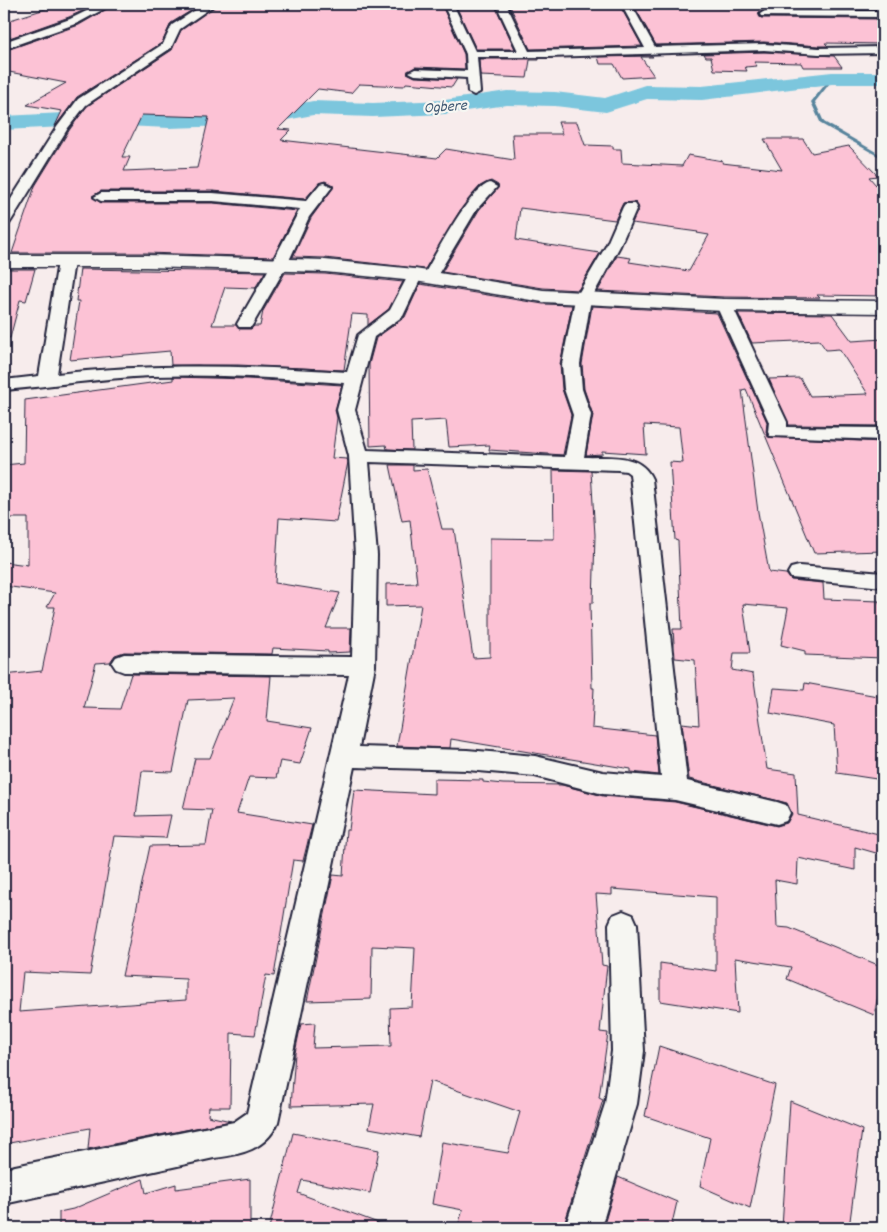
<svg xmlns="http://www.w3.org/2000/svg" width="887" height="1232" viewBox="0 0 887 1232" font-family="Dekko,sans-serif">
<rect width="100%" height="100%" fill="#f7ecec"/>
<filter id="ink" filterUnits="userSpaceOnUse"><feTurbulence type="fractalNoise" baseFrequency=".02" numOctaves="2"/><feDisplacementMap in="SourceGraphic" scale="10" xChannelSelector="R" yChannelSelector="G"/><feConvolveMatrix kernelMatrix="1 2 1 2 8 2 1 2 1" color-interpolation-filters="sRGB"/></filter>
<g filter="url(#ink)">
<g fill="none" stroke-linecap="round" stroke-linejoin="round">
<polygon fill="#58849c" fill-rule="evenodd" points="831,77 834,78 815,102 824,122 883,156 883,159 821,124 811,102"/>
<polygon fill="#7cc6dd" fill-rule="evenodd" points="832,72 883,72 883,84 832,84 702,100 647,99 606,112 555,106 507,105 445,114 373,117 313,115 260,125 169,128 103,125 4,130 4,116 103,111 169,114 260,111 313,101 373,103 445,100 507,91 555,92 605,98 645,85 702,86"/>
</g>
<g fill="#fcc2d5" stroke="#22223b" fill-rule="evenodd">
<polygon points="61,4 97,4 69,17 4,40 4,22"/>
<polygon points="115,4 202,4 171,23 162,43 77,97 54,128 62,111 27,105 66,83 4,71 4,51 79,25"/>
<path d="M218 4H250L304 8 307 4H433L435 8H443L464 54 465 69 415 67 407 73 415 77 457 79 452 87 406 83 404 86 359 84 351 93 318 89 278 129 291 130 281 140 437 158 446 149 514 160 512 134H562L558 122H577L585 145 613 146V149H621L622 163 682 166 688 155 723 161 722 163 782 170 764 139H803L812 153 849 146 878 176 869 177 883 193V296L817 295 820 298 724 297 598 291 617 256 631 258 629 262 689 271 709 235 697 233 698 232 632 223 639 208 635 202 623 203 615 220 520 208 516 240 600 253 578 290 543 288 442 272 479 210 498 188V185L491 181 480 186 461 209 425 269 325 258 293 257 311 218 333 188V185L325 181 319 183 305 199 213 191H101L92 196 101 203H213L297 211 273 257 146 253H12L35 186 70 129 87 106 172 50 181 30ZM142 115 209 117 197 168 124 171 130 157H122Z"/>
<polygon points="509,4 619,4 642,46 530,49"/>
<polygon points="633,4 883,4 883,9 765,9 758,13 761,18 883,19 883,44 825,43 828,46 819,46 764,42 656,45"/>
<polygon points="457,8 496,8 515,49 476,49"/>
<polygon points="764,52 834,56 842,67 803,67 801,63 754,62 757,66 745,67 747,71 714,70 711,57 706,57 704,54"/>
<polygon points="652,56 653,57 641,57 654,76 622,78 614,64 600,64 598,57"/>
<polygon points="479,59 539,59 539,60 530,60 527,78 480,76"/>
<polygon points="4,269 35,269 26,301 20,300 10,338 4,337"/>
<polygon points="80,269 265,272 255,288 225,287 212,325 236,325 239,329 251,329 254,326 260,326 263,311 285,273 325,274 403,282 389,309 368,325 368,315 352,314 344,370 238,365 171,365 170,351 70,360 79,301 76,301"/>
<polygon points="420,284 543,304 572,305 560,364 562,389 571,415 563,455 489,450 490,445 449,447 446,420 411,422 412,450 387,449 386,445 370,446 369,364 376,338 405,317"/>
<polygon points="592,306 717,313 767,422 766,432 768,437 883,442 883,551 814,553 746,389 742,390 758,512 769,572 786,574 791,580 823,583 824,599 879,601 883,613 883,658 805,655 805,651 781,645 788,608 743,604 750,653 734,653 732,670 753,674 767,769 796,773 798,815 883,835 883,855 855,847 855,870 798,858 797,884 775,880 777,927 789,928 883,967 883,973 874,1015 787,979 791,967 735,958 738,1013 660,1001 660,963 716,971 716,897 612,889 612,895 596,894 602,965 607,966 600,1032 608,1033 599,1098 603,1100 563,1228 457,1228 463,1210 432,1204 442,1142 508,1153 520,1112 430,1081 419,1137 369,1128 374,1104 291,1106 295,1053 301,1024 315,1023 313,1048 391,1046 390,1008 412,1007 415,948 372,946 371,999 307,1001 333,875 343,876 346,830 349,830 354,790 434,794 434,779 483,780 483,782 503,784 562,785 603,796 675,802 777,826 787,823 792,814 787,803 689,779 682,723 699,725 695,660 675,658 673,629 682,629 678,541 675,540 670,462 683,463 679,427 644,425 646,454 602,451 602,454 586,455 593,415 584,389 582,364"/>
<polygon points="738,313 832,314 852,341 883,339 883,426 789,425 769,379 800,378 810,396 868,394 839,349 826,350 819,340 752,343"/>
<path d="M173 377 248 379 342 385 335 410 337 418 332 458 347 459 348 462 336 522 279 518 275 583 340 593 326 628H351L350 652 328 653V651L273 648 272 654 124 652 115 655 110 662 96 663 84 708 120 709 131 674 271 676 267 721 312 728 300 764 280 761 276 778 249 777 237 813 312 825 303 861 293 860 274 976 266 975 255 1035 231 1033 230 1107H209L208 1116 231 1121 88 1149 90 1128 4 1144V675L42 671 55 607H47L55 593 4 586V562L28 565V518H4V465L24 463 25 400 173 380ZM234 698 210 758H195L183 809 212 810 206 845 150 846 122 976 186 979V1000L19 1012 23 972 90 975 114 836 166 838 171 815 136 816 142 771 173 772 188 700Z"/>
<polygon points="390,465 413,465 413,470 427,469 442,529 454,529 473,658 490,657 490,538 554,539 553,470 591,471 595,535 593,603 590,603 592,688 594,688 592,728 655,735 659,775 631,772 631,769 451,739 450,748 397,746 421,605 386,606 386,584 417,583 410,520 402,521"/>
<polygon points="805,683 883,697 883,780 837,773 834,725 770,713 774,688 804,690"/>
<polygon points="659,1046 775,1085 750,1208 700,1186 710,1138 645,1116"/>
<polygon points="790,1101 862,1130 849,1228 782,1228"/>
<polygon points="293,1133 379,1150 370,1193 302,1180 298,1193 386,1226 386,1228 269,1228"/>
<polygon points="618,1177 677,1202 671,1228 603,1228"/>
<polygon points="143,1179 146,1193 176,1184 176,1189 250,1179 250,1228 59,1228 59,1212 73,1209"/>
</g>
<g fill="none" stroke-linecap="round" stroke-linejoin="round">
<defs>
<g id="minor">
<polygon points="101,4 113,4 78,23 4,49 4,42 70,19"/>
<polygon points="205,4 216,4 180,29 171,48 86,105 68,128 11,221 9,224 4,225 4,210 57,127 78,99 163,44 172,25"/>
<polygon points="443,4 453,4 475,51 518,51 496,4 506,4 529,51 645,48 621,4 631,4 655,47 764,44 819,48 883,47 883,53 819,54 764,50 549,57 477,57 480,92 474,95 468,92 467,78 415,75 409,72 415,69 467,71 466,54"/>
<polygon points="765,11 883,11 883,17 761,16 760,14"/>
<polygon points="325,183 332,187 309,217 287,265 253,324 251,327 239,327 237,324 271,265 300,209 213,201 101,201 94,197 101,193 213,193 306,201 320,184"/>
<path d="M490 183 497 187 477 209 434 281H424L421 278 403 316 374 337 355 410 367 450 565 457 573 415 564 389 562 364 575 299 606 246 623 207 625 204H635L637 207 620 246 591 299 580 364 582 389 591 415 584 457C609 458 640 452 652 479L687 781 777 802 786 805 790 813 786 821 777 824 675 800 603 794 535 776 467 770 354 767 278 1122C267 1149 241 1155 214 1158L4 1204V1170L15 1166 234 1122 247 1113 349 675 124 672 116 669 112 663 116 657 124 654 352 657 355 555 349 456 337 410 344 383C280 378 216 374 151 376 102 378 53 386 4 390V380L39 376 58 262 61 259H71L74 262 57 374C155 363 249 366 347 372L358 335 390 310 410 272H420L423 275 422 278C434 258 469 188 490 183ZM369 462 618 470 626 471 630 474 661 777 603 772 535 756 467 750 359 747 375 666 377 555Z"/>
<polygon points="724,300 730,302 732,305 787,422 787,427 883,428 883,440 770,436 768,432 769,422 716,305 718,302"/>
<polygon points="799,566 883,573 883,587 791,578 788,573 791,568"/>
<polygon points="623,911 633,915 637,924 644,1051 637,1104 601,1228 565,1228 605,1104 612,1051 609,924 613,915"/>
</g>
<polygon id="tertiary" points="4,255 146,255 325,260 415,269 543,290 724,299 883,301 883,313 724,311 543,302 415,281 325,272 146,267 4,267"/>
</defs>
<use href="#minor" stroke="#22223b" stroke-width="4"/>
<use href="#tertiary" stroke="#22223b" stroke-width="3"/>
<use href="#minor" fill="#f6f6f2" fill-rule="evenodd"/>
<use href="#tertiary" fill="#f6f6f2" fill-rule="evenodd"/>
</g>
</g>
<g text-anchor="middle" stroke-width="4.5" stroke-linejoin="round" paint-order="stroke">
<g font-size="16" font-style="italic" fill="#425b74" stroke="#f6f6f2">
<text transform="translate(445 105) rotate(-4)" y="6">Ogbere</text>
</g>
</g>
<rect width="887" height="1232" fill="none" stroke="#f6f6f2" stroke-width="20"/>
<rect x="10" y="10" width="867" height="1212" fill="none" stroke="#22223b" stroke-width="2" filter="url(#ink)"/>
</svg>
